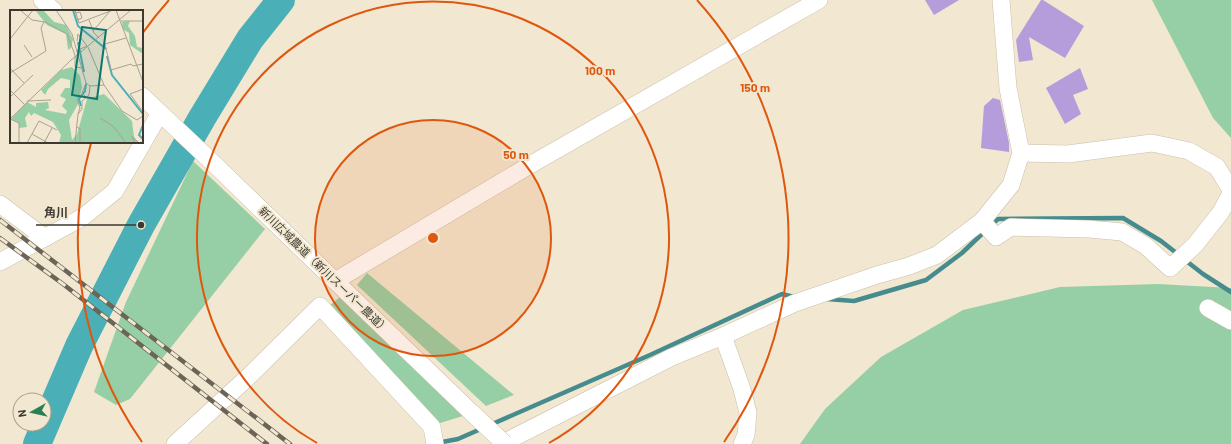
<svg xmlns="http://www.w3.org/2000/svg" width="1231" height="444" viewBox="0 0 1231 444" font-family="Barlow,'Noto Sans JP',sans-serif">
<rect width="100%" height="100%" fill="#f2e7d0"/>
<g fill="#96cfa5">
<polygon points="1152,0 1231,0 1231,138 1213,118"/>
<polygon points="193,161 265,229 130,399 116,405 94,392 126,302"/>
<polygon points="367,273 514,395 486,406 357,285"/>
<polygon points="1158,284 1231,288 1231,444 800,444 825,409 881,357 963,310 1060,287"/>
<polygon points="340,297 463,416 437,424 329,306"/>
</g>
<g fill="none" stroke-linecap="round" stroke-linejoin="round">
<g stroke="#468c8e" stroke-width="4.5">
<polyline points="990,226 998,219 1123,218 1161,241 1179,255"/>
<polyline points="1185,260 1203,274 1231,292"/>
<polyline points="827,299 854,301 926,280 962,253 985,231"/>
<polyline points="490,425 650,355 782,294 794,297"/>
<polyline points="437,443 458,439 483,428"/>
</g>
<polyline stroke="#4aafb6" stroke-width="28" points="37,444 79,346 141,225 202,118 250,39 281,0"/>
</g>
<g fill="#b59cdb">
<polygon points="925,0 959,0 934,15"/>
<polygon points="1041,0 1043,0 1084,26 1065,58 1029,37 1033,60 1019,62 1016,40"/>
<polygon points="1080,68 1088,89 1073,95 1081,114 1065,124 1046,88"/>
<polygon points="993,98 1000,100 1009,143 1009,152 981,148 984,106"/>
</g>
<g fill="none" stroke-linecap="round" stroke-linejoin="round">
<defs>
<g id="minor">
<polyline points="42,0 54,11"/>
<polyline points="142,96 212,162 335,281 472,413"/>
<polyline points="1021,153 1068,154 1152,143 1189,151 1217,167 1231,190"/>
<polyline points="0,204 45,238"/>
<polyline points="982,221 996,237 1011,227 1089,229 1122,232 1146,246 1170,268 1195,245 1221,212 1231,193"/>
<polyline points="0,262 83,217 115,191 160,113"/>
<polyline points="335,281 530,165 819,0"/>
<polyline points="1208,308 1231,321"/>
<polyline points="723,336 742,389 748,413 746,435 742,444"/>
<polyline points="175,444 247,378 320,306 432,427 435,444"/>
<polyline points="501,444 672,357 723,336 795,303 877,275 909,266 937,255 982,221 1011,185 1021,153 1008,88 1001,0"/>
</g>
</defs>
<use href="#minor" stroke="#cac0aa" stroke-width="18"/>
<use href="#minor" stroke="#fff" stroke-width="17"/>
<defs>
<g id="rail">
<polyline points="0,220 290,444"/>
<polyline points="0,238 63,284 267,444"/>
</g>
</defs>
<use href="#rail" stroke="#6b6558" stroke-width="4.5"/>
<use href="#rail" stroke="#f2e7d0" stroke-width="3" stroke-dasharray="9" stroke-linecap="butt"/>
<defs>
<polyline id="minor-bridge" points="472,413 505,444"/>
</defs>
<use href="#minor-bridge" stroke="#cac0aa" stroke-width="18" stroke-linecap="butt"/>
<use href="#minor-bridge" stroke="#fff" stroke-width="17"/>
</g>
<circle cx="433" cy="238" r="118" fill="#df570e" fill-opacity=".12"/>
<g fill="none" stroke="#df570e" stroke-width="2">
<circle cx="433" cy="238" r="118"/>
<path d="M317 443A236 236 0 1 1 549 443"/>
<path d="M142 442A355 355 0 0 1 91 143M142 34A355 355 0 0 1 169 0M697 0A355 355 0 0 1 724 442"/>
</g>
<g text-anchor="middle" stroke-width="4" stroke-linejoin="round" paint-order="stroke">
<g font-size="11" fill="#3d3930" stroke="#f2e7d0">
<text transform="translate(324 270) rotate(44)" y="4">新川広域農道（新川スーパー農道）</text>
</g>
</g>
<g transform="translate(10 10)">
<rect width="133" height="133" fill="#f2e7d0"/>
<path d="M25 0H33L44 12 56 15 63 29 61 38 58 40 56 24 37 15ZM120 11 118 16 125 26 127 37 133 38V44L120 35 119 23 113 19 112 12ZM62 57 70 66 72 77 68 94 59 110 62 130 67 124 77 89 94 84 122 111 124 127 128 133H49L51 125 43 112 24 103 21 106 19 102 15 108 17 117 9 118V113L1 109 17 92 26 97V93L38 92 39 98 35 100 56 104 57 101 52 96 56 89 50 86 55 78H60V70L51 68 38 79 35 85 31 80 51 60Z" fill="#96cfa5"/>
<path fill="none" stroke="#4aafb6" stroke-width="2" d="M63 0 68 16 96 39M68 32 74 62M97 46 102 65 133 104M71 96 69 89 75 81 76 74M133 115 129 125 133 129"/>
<path fill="none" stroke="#aaa190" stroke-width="1" d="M10 0 22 10 35 12 57 24 65 45V57L72 58M46 0 62 24 76 73 80 76 94 75M65 0 69 13 103 0M106 0 133 72M65 3 70 2 72 8 67 10M79 10 84 23 89 28M111 11H133M83 21 100 1M116 28 95 34 101 60 121 54 123 56 133 54M0 29 23 0M14 35 22 47M78 37 94 75 112 101 127 110 133 106M66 41 77 36 68 24 67 31M0 58 14 73M0 63 36 41 31 18 34 12M76 73 72 83 76 87M133 79 120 84 133 102M0 80 14 94M0 87 23 65M17 91 41 90M68 104 70 98 67 89 70 85M90 108 103 116 116 133M0 109 60 51 121 0M0 109 9 113V133M67 117 70 119V133M22 124 38 133M17 133 29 111 47 120M34 133 42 118M65 133 68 104 72 99V91L79 85 80 76M125 133 122 126 129 133"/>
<path fill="#0f766e" fill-opacity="0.15" stroke="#0f766e" stroke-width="2" d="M72 17 96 20 87 89 62 85Z"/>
<rect width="133" height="133" fill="none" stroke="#3d3930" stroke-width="2"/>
</g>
<circle cx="433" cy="238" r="6" fill="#df570e" stroke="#f2e7d0" stroke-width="2"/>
<g font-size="12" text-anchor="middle" font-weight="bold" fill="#df570e" stroke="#f2e7d0" stroke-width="4" stroke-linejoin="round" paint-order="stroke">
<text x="600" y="75">100 m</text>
<text x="755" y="92">150 m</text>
<text x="516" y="159">50 m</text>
</g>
<path fill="none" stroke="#3d3930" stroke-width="1.5" d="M141 225L76 225H36"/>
<circle fill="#3d3930" stroke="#f2e7d0" stroke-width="1.5" cx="141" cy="225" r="4"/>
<g font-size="12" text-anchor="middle" font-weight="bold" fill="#3d3930" stroke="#f2e7d0" stroke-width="4" stroke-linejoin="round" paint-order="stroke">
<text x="56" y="217">角川</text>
</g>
<g transform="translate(32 412) rotate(262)"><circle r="19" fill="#f2e7d0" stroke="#aaa190"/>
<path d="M0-3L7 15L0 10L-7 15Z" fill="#298054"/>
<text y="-6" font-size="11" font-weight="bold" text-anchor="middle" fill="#3d3930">N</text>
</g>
</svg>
